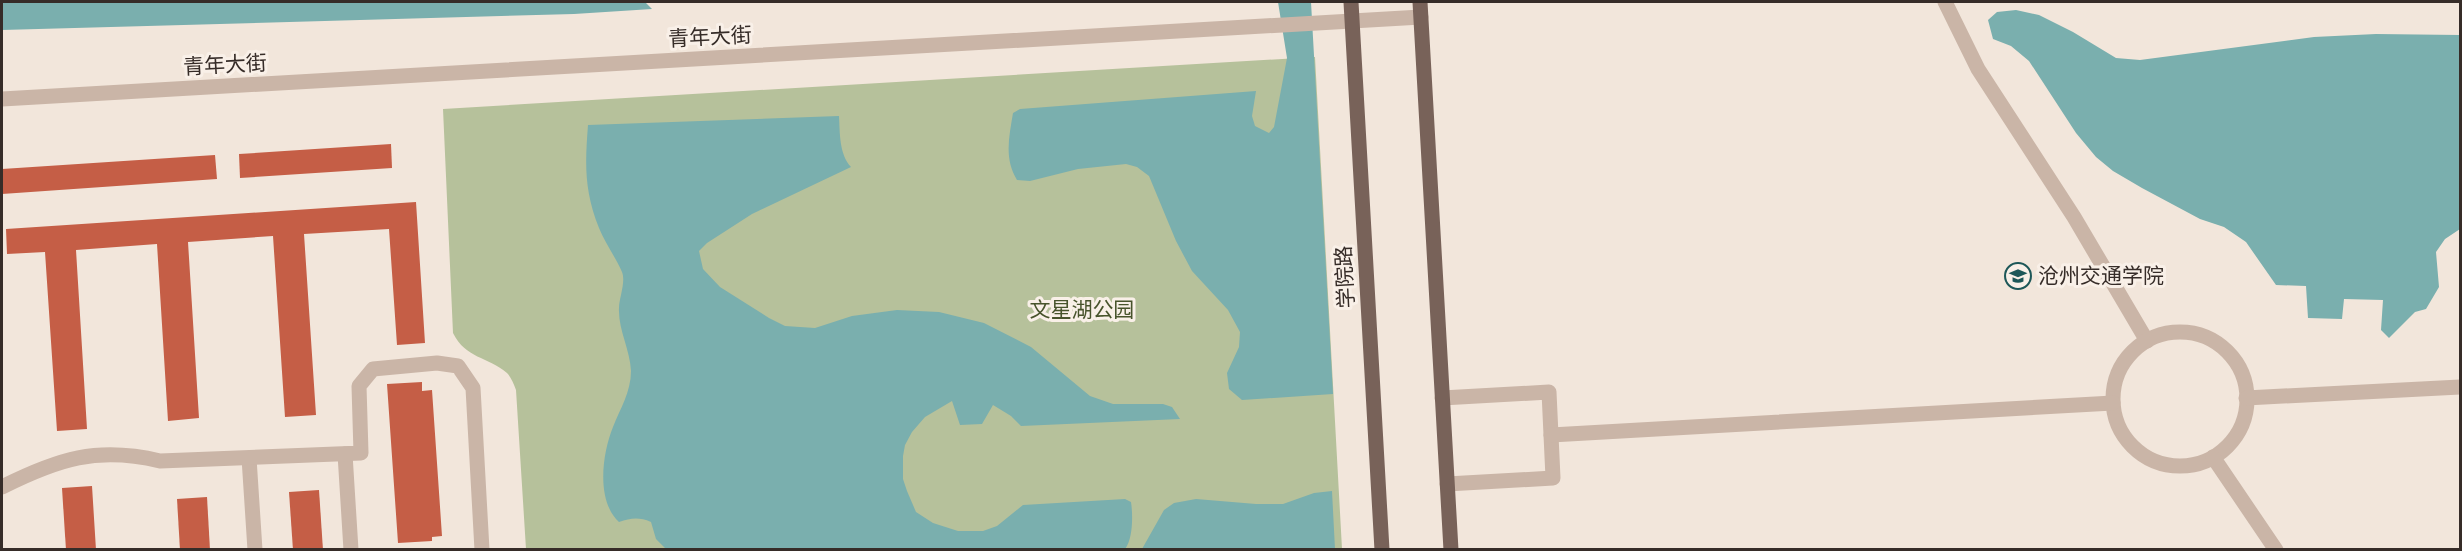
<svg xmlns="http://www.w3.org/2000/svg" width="2462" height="551" viewBox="0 0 2462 551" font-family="Manrope,'Noto Sans SC',sans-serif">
<rect width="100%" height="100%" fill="#f2e6db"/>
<path fill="#b6c19b" d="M1315 57 1342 549H526L516 390C514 385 511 377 507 373 487 356 466 359 453 333L443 109Z"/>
<g fill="#7aafae">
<polygon points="2,2 645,2 652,9 574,14 2,30"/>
<path d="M1278 2H1311L1333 394 1242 400 1229 389 1227 373 1239 347 1240 332 1228 310 1192 271 1176 241 1149 176 1137 167 1126 164 1078 169 1030 181 1017 180C1004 159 1009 137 1013 113L1020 109 1256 91 1252 116 1255 126 1269 133 1274 127 1287 58Z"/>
<polygon points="2016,10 2039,15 2073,32 2116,58 2140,60 2314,37 2376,34 2460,35 2460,229 2445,239 2436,252 2439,287 2426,309 2415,312 2389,338 2381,330 2383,300 2344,299 2342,319 2308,318 2306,286 2276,285 2246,242 2224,227 2200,219 2142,188 2113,171 2096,157 2076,133 2029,61 2011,46 1993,39 1988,20 1997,12"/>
<path d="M839 116C840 133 839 154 851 167L752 214 707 243 699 251 703 269 720 287 769 318 785 326 815 328 852 316 897 310 939 312 984 323 1031 347 1090 396 1113 404H1163L1172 407 1180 419 1021 426 1011 416 993 405 982 424 960 425 952 401 925 417 912 432 905 445 903 456V479L907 491 916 512 933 523 958 531H983L997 526 1023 505 1125 499 1131 502C1133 515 1133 539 1125 549H666L656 539 651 522C639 517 631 518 619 522 596 501 602 454 613 427 620 409 631 392 631 371 630 349 618 330 619 308 619 298 626 282 622 272 616 258 605 243 599 228 584 190 585 164 588 125Z"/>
<polygon points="1332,491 1335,549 1142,549 1164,510 1174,503 1196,499 1256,504 1283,504 1314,493"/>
</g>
<g fill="#c55e46">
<polygon points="391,144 392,168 240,178 239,154"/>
<polygon points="215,155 217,179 2,194 2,169"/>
<polygon points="416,202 425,343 397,345 389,229 304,234 316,415 285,417 273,236 188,242 199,418 168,421 157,244 76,250 87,429 57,431 45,252 7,254 6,229"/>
<polygon points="422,382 422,391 432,390 442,536 432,537 432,541 398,543 387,384"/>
<polygon points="92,486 96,550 66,550 62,488"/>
<polygon points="319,490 323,550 293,550 289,492"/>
<polygon points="207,497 210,550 180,550 177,499"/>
</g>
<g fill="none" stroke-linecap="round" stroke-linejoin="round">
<g stroke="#cab5a7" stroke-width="15">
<polyline points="1945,2 1978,69 2074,217 2147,341"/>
<polyline points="2,99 1421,17"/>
<circle cx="2180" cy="399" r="67"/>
<polyline points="1442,398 1549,392 1553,478 1447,484"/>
<polyline points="2246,398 2460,387"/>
<polyline points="1551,435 2113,403"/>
<polyline points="345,454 351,550"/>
<polyline points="2213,457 2276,550"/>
<polyline points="249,458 255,550"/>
<path d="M2 487C58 459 97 446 160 461L361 453 359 386 373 369 437 363 458 366 473 388 482 550"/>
</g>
<g stroke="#786259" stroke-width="15">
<polyline points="1351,2 1382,550"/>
<polyline points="1420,2 1451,550"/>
</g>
</g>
<defs>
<symbol id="university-ring" viewBox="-11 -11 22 22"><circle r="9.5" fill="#f9f0e8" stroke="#1d5758" stroke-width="1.5"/><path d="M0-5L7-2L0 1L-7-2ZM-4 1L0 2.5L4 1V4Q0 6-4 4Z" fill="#1d5758"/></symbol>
</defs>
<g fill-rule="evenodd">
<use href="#university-ring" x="2003" y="261" width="30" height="30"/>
</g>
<g text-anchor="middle" stroke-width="6" stroke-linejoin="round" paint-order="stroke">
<g font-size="21" fill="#362c28" stroke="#f9f0e8">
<text transform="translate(710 37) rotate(-3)" y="7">青年大街</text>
<text transform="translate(225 65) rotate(-3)" y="7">青年大街</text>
<text transform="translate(1345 277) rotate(-93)" y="7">学院路</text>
</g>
<g font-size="21" fill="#362c28" stroke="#f9f0e8" text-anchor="start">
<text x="2038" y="283">沧州交通学院</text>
</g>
<g font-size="21" fill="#48542c" stroke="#f9f0e8">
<text x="1082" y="317">文星湖公园</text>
</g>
</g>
<rect width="2462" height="551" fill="none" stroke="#362c28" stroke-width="6"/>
</svg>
